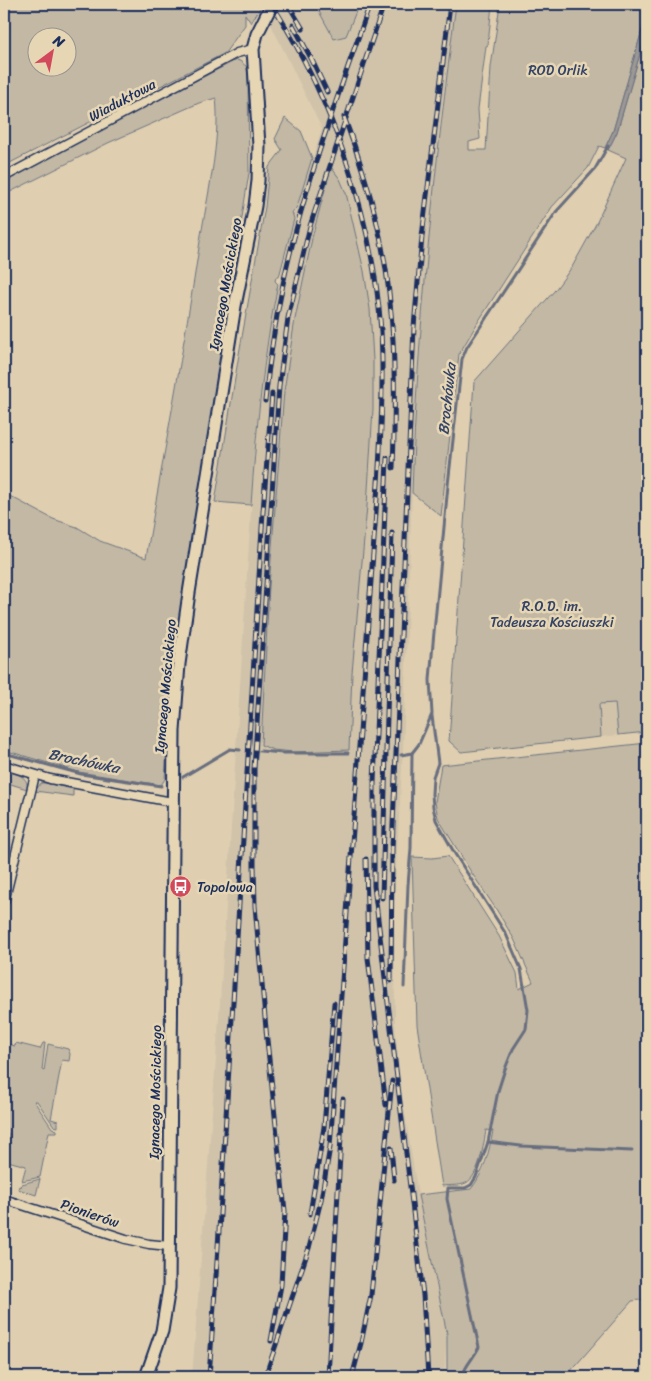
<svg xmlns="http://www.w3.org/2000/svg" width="651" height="1381" viewBox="0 0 651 1381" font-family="Sriracha,sans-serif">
<rect width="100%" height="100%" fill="#dfcfb0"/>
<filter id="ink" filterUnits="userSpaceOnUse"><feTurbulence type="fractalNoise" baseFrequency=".02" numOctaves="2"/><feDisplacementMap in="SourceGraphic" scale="10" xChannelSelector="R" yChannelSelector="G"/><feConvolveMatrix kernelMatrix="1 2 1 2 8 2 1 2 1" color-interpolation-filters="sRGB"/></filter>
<g filter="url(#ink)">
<g fill="#d0c3aa">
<polygon points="261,4 315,4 335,39 346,36 359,4 456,4 440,125 418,356 414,430 403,749 394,903 395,1023 400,1082 418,1195 447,1334 444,1377 192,1377 219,1018 253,480 261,393 271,319 294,219 292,212 297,206 322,129"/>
<polygon points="615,703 618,735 601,737 599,704"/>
</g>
<g fill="#c2b8a4" stroke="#6e7481" fill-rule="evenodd">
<path d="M4 4H261L262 5 251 23 245 14V25L225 53 4 166ZM38 38H68V68H38Z"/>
<polygon points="315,4 359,4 346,36 334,39"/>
<path d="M456 4H492L488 45 486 46 478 109 480 139 469 142V150H486L491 67 500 4H647V13L613 131 605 148 599 146 588 168 552 207 478 322 459 354 441 516 412 493C417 329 435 166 456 4Z"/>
<polygon points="647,30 647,732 618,735 615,703 599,704 601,737 461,752 449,741 474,382 555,290 572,267 597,222 626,158 608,150 617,132"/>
<path d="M236 60 240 61 247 67 248 77 249 173 172 663 165 779 161 785 79 772 4 750V493L53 519 77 527 100 541 146 558C164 453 184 347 200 241 207 198 221 140 216 98L199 103 108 143 4 195V180Z"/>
<path d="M285 118 301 131 312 158 297 207 292 212 294 219 279 277H276L275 281 278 284C263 356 256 432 251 505L215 502 239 354 265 207 269 167 282 150 275 139Z"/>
<polygon points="331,167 340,179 346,193 364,271 370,309 373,360 373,409 367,506 352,673 349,750 293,752 273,750 261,745 269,586 284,391 295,319 313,234"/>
<path d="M647 743V1182L645 1183 647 1196V1299L632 1301 569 1373V1377H447V1334L418 1195 471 1189C484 1173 489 1152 493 1131L486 1130C484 1143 479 1177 466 1183 460 1186 450 1185 442 1186L417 1025 412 857 432 858 448 856 499 936 517 973 519 989 533 982 514 939 496 909 471 872 438 818 435 802 441 765Z"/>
<path d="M4 770C15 774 29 775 27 789L4 782Z"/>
<polygon points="41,783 45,783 73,789 73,796 35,791"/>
<polygon points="4,1043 15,1046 16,1043 40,1049 43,1043 45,1043 42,1070 44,1071 48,1044 68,1049 70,1054 69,1061 62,1060 51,1119 58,1121 58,1127 54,1126 37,1101 34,1101 52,1128 57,1130 57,1132 49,1132 40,1177 22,1181 26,1166 4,1160 4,1149 5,1149 9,1134 4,1130 4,1071 8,1057 4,1056"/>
<polygon points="40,1179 36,1195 18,1189 19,1186 21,1187 22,1184"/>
</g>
<polygon fill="#9c9895" stroke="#686e7f" points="647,13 647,30 617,132 608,150 605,148 613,131"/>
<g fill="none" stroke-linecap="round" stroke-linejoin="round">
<g stroke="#686e7f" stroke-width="3">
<path d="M432 716 438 763 433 777 432 794 433 807 436 820 455 854 506 934 521 969 528 1010 526 1029 513 1049 505 1069 498 1091 488 1142 476 1177 471 1185 465 1188H448L447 1199 479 1347C474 1358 465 1365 462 1377"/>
<polyline points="260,751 283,753 348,753"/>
<polyline points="4,753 81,774 161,786"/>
<polyline points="401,755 412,753 419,744 432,714 430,680 433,643 448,485 462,359 467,347 556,212 595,169 608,146"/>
<polyline points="183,777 230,749 240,750"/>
<polyline points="404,987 408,885 411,848 412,753"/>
<polyline points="488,1142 521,1146 632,1151"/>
</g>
<defs>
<g id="street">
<polyline points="4,177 237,53 253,49"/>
<polyline points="4,765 50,779 172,802"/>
<polyline points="4,902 35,775"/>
<polyline points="4,1199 126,1239 149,1244 169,1246"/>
</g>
<polyline id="secondary" points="146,1377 162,1331 169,1288 174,731 179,664 189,593 235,306 255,206 258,181 259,146 253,49 257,34 272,4"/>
</defs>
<use href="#street" stroke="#1b2f5e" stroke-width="11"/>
<use href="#secondary" stroke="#1b2f5e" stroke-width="15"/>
<use href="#street" stroke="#e7d6b3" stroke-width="8"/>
<use href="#secondary" stroke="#e7d6b3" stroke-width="11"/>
<defs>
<g id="rail">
<polyline points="288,4 303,29"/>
<polyline points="293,25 311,58 327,92"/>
<path d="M344 117C356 149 367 182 375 215 396 297 396 384 393 468"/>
<path d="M265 401C269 362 275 323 283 284 303 189 338 96 370 4"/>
<polyline points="387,458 374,783 374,886 423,1295 428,1377"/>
<polyline points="366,859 368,958 386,1105"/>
<polyline points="382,898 392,533"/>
<polyline points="391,981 392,849 414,327 422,237 450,4"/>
<polyline points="391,1148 394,1180"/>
<polyline points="310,1214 324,1127 334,1003"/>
<polyline points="271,1341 281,1285 285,1211 267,1040 255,906 254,865 254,769 279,386 288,318 310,226 384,4"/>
<polyline points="209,1377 218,1247 263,512 272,394"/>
<path d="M265 1377 309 1248 321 1200 330 1147 377 498C381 442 384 387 381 331 373 216 333 102 272 4"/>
<polyline points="328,1377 343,1099"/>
<polyline points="352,1377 361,1343 371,1295 392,1081"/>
</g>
</defs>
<use href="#rail" stroke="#1b2f5e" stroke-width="5"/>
<use href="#rail" stroke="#e7d6b3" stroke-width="3" stroke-dasharray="9" stroke-linecap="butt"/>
</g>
</g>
<defs>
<symbol id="bus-disc" viewBox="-11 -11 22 22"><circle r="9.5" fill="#d1495b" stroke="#e7d6b3"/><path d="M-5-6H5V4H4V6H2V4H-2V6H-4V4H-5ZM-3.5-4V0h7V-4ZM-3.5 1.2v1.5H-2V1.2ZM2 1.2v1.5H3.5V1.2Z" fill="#fff"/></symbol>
</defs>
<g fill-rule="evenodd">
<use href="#bus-disc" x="168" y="874" width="25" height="25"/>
</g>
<g text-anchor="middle" stroke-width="5" stroke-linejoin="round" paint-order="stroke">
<g font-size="14" fill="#344468" stroke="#e7d6b3">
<text x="558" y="75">ROD Orlik</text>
<text x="552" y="611">R.O.D. im.<tspan x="552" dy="16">Tadeusza Kościuszki</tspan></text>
</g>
<g font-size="14" fill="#1b2f5e" stroke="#e7d6b3">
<text transform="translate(122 100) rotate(-28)" y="5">Wiaduktowa</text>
<text transform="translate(225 284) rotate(-80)" y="5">Ignacego Mościckiego</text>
<text transform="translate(165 686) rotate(-85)" y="5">Ignacego Mościckiego</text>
<text transform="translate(155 1092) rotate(-89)" y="5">Ignacego Mościckiego</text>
<text transform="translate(90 1213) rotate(19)" y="5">Pionierów</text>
</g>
<g font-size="14" fill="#1b2f5e" stroke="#e7d6b3" text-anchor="start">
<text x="197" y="892">Topolowa</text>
</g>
<g font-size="15" font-style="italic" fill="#354469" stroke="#e7d6b3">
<text transform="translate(447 399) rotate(-84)" y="5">Brochówka</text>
<text transform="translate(84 761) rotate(12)" y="5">Brochówka</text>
</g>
</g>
<rect width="651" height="1381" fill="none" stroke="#e7d6b3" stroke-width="20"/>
<rect x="10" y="10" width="631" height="1361" fill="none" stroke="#1b2f5e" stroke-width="2" filter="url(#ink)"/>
<g transform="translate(52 52) rotate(32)"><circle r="24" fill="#e7d6b3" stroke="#959391"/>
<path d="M0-4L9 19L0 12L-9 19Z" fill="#d1495b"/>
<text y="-8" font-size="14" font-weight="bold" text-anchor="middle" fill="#1b2f5e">N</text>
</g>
</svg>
